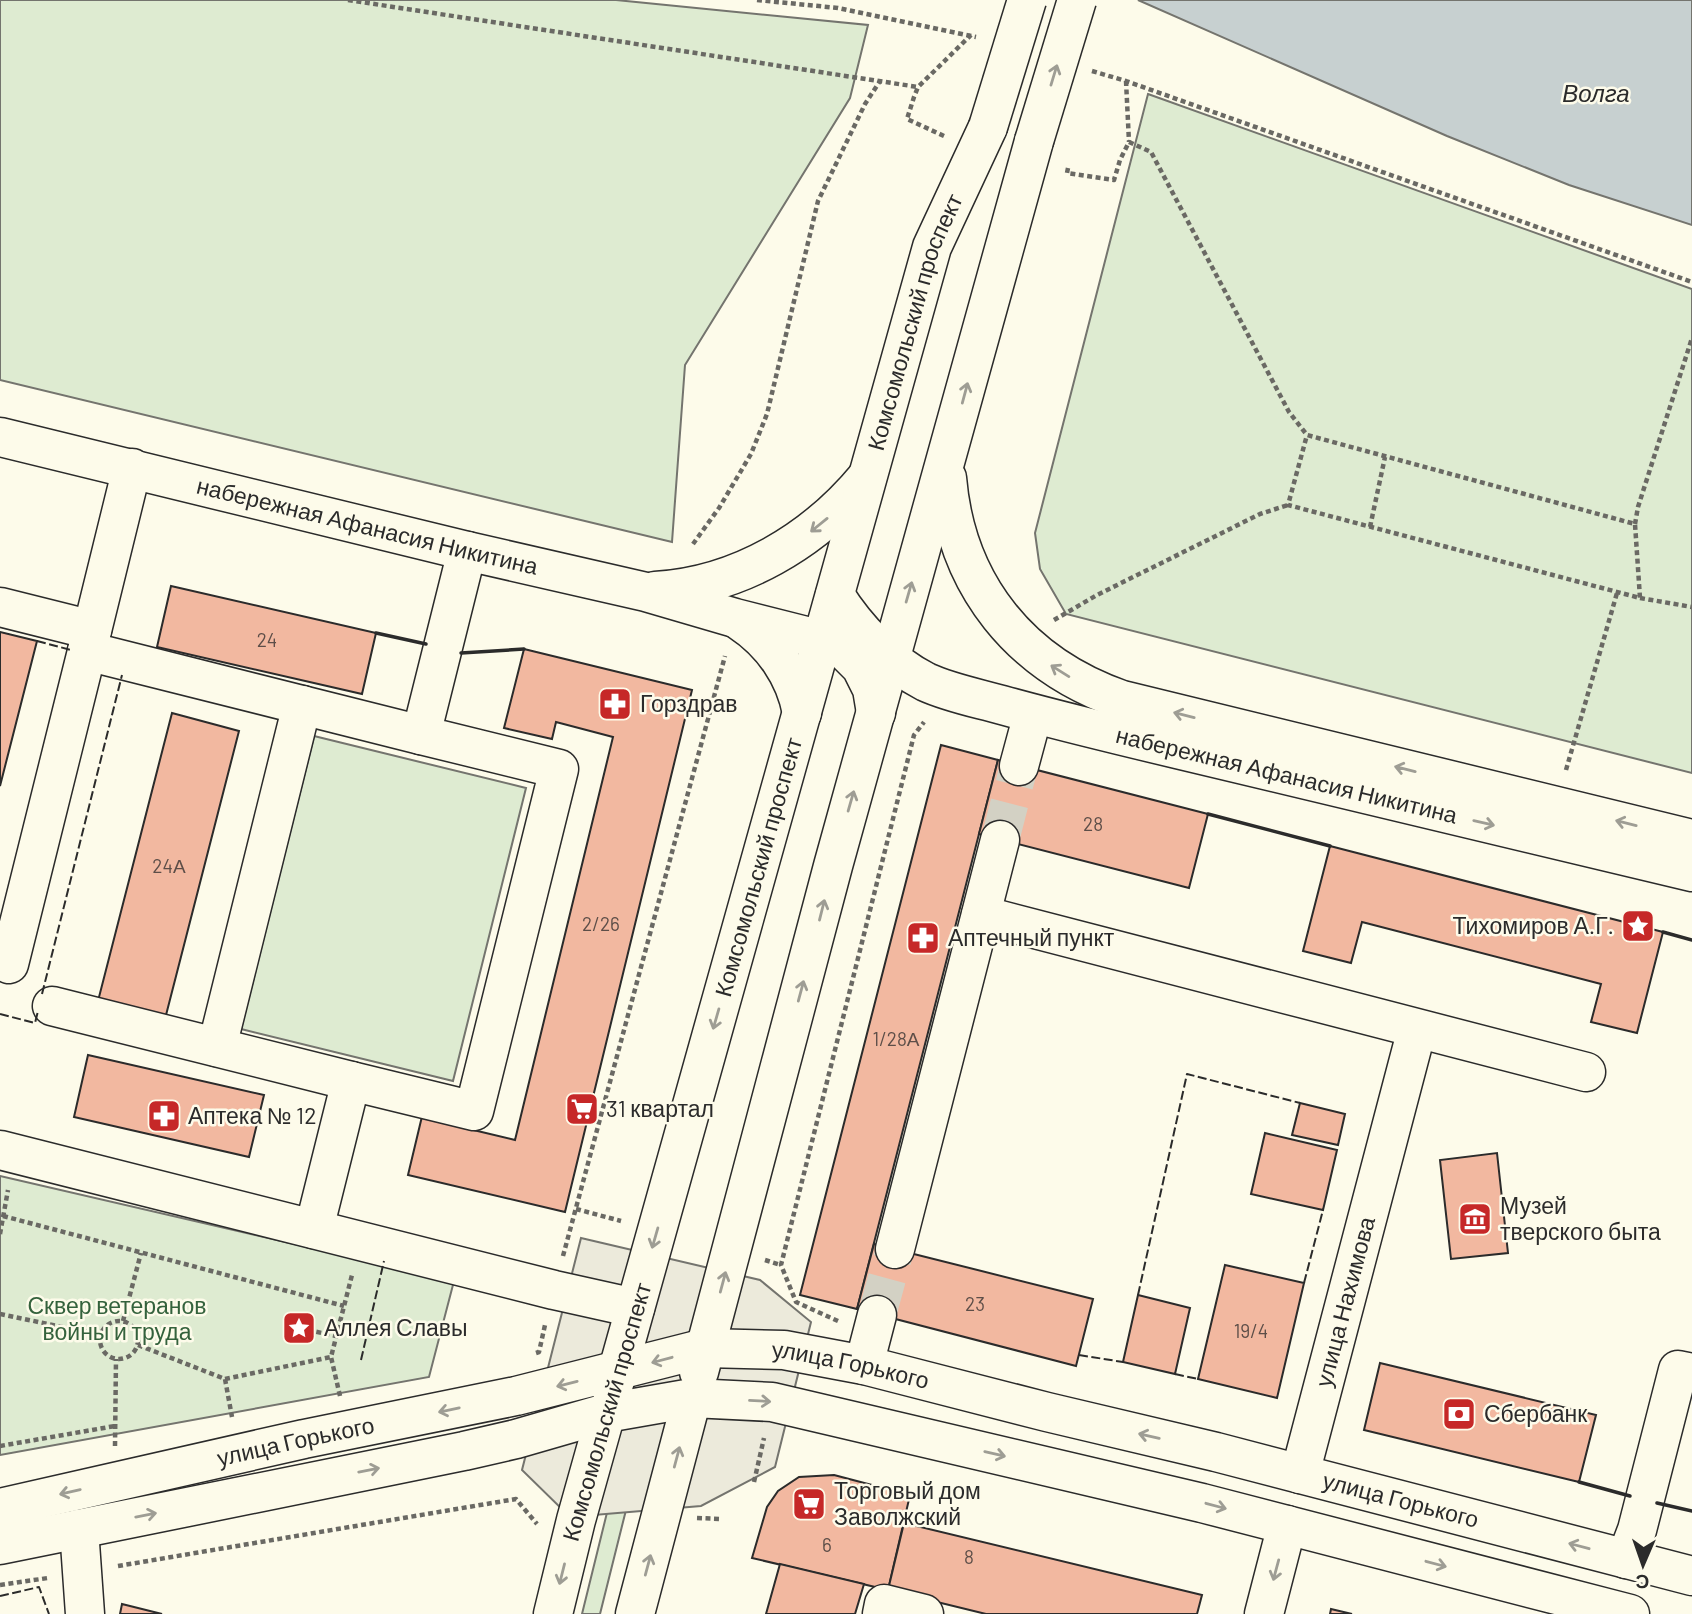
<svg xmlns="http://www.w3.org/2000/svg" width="1692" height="1614" viewBox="0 0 1692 1614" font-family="Barlow,sans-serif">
<rect width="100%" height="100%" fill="#fdfbea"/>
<g fill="#deebd1" stroke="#74746e" stroke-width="2">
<polygon points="0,0 616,0 868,25 850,98 685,365 672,542 0,380"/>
<polygon points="1148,94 1692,289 1692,773 1066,614 1040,569 1035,533"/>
<polygon points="314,736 526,788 453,1081 241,1029"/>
<polygon points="0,1176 454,1281 429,1377 0,1455"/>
<polygon points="617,1472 635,1474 600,1614 582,1614"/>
</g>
<polygon fill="#eceadb" stroke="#74746e" stroke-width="2" points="581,1238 760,1280 811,1322 775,1467 701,1506 570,1517 522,1470"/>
<polygon fill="#c7d0d0" stroke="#74746e" stroke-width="2" points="1138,0 1692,0 1692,225 1569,185 1447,136"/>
<g fill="#f2b8a0" stroke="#2b2b2b" stroke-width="2">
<polygon points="171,586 376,633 362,694 157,647"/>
<polygon points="0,632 37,641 0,786"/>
<polygon points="524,649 692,690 565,1212 408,1175 424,1108 465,1128 515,1140 613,737 556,722 552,739 504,728"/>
<polygon points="172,713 239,731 165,1019 98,1001"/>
<polygon points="941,745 998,760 857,1309 800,1295"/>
<polygon points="998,760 1208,814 1189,888 979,834"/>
<polygon points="1330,846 1663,932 1637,1033 1591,1022 1601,984 1362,922 1351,963 1303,951"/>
<polygon points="88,1055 264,1095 249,1157 74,1117"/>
<polygon points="1300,1103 1345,1114 1338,1145 1292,1135"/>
<polygon points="1265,1133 1337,1150 1323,1210 1251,1194"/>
<polygon points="1497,1153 1508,1253 1451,1259 1440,1160"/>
<polygon points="874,1244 1093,1299 1076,1366 857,1309"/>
<polygon points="1225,1265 1304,1283 1277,1398 1198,1379"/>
<polygon points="1138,1295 1190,1308 1175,1374 1123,1362"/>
<polygon points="1380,1363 1596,1415 1579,1482 1364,1430"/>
<polygon points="834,1475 910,1495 888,1590 752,1558 767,1507 778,1491 799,1477"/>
<polygon points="904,1523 1202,1595 1197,1614 986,1614 888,1590"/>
<polygon points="780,1564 864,1584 855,1614 766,1614"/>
<polygon points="122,1604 162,1614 120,1614"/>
<polygon points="1331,1609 1352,1614 1330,1614"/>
</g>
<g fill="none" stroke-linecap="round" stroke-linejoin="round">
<g stroke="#d3d1c4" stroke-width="38" stroke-dasharray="38 19" stroke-linecap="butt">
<polyline points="1000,840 1019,766"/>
<polyline points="877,1315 895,1249"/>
</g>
<defs>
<g id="minor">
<path id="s1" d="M0 437 467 551 646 592 735 618 822 640 844 650 861 667 872 689 876 713"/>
<polyline points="132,468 87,651 421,735"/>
<path d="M655 591C739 586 814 541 867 477"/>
<polyline points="0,607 92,630"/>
<path d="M740 621C772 642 795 675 802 713"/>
<polyline points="1019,766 1033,714"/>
<polyline points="981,915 1586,1072"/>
<polyline points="9,964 87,651"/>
<polyline points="52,1006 351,1081 314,1229"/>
<polyline points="217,1047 302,705"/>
<polyline points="351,1081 474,1111 559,769 421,735 467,551"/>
<polyline points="0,1150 554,1290 635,1308"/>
<polyline points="895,1249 1000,840"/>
<polyline points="864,1365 877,1315"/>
<path id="s2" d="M1300 1474 1417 1029"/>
<polyline points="79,1529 85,1614"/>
<polyline points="1626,1559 1637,1530 1678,1370 1692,1373"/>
<polyline points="553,1614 576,1520 606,1413"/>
<polyline points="635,1614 692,1398"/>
<polyline points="882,1614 884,1604 924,1614"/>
<polyline points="1264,1614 1287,1525"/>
</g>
<g id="major">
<path d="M947 478C956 586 1021 665 1122 700L1692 839"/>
<path id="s3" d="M835 595C857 630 889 663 926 682 950 693 977 698 1002 705 1060 721 1118 735 1177 749 1348 790 1520 831 1692 872"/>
<polyline points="699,1372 833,866 1034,141"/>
<path id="s4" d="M612 1391 932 247 988 127"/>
<path id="s5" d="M0 1508 304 1439 516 1396 705 1348 784 1350 864 1365 1047 1412 1216 1452 1692 1576"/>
<polyline points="0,1545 464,1451 516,1439 606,1413 692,1398 772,1402 1202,1503 1630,1614"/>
</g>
</defs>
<use href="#minor" stroke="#2b2b2b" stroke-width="41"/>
<use href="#major" stroke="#2b2b2b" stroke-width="41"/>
<g stroke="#6a6964" stroke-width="4.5" stroke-dasharray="5 3.5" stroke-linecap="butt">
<polyline points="348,0 918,87"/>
<polyline points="757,0 838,8 976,37"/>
<polyline points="1092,71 1126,81 1692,282"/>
<polyline points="1126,81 1129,142"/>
<polyline points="944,136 907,119 914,97 918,87 971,35"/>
<polyline points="1068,168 1067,173 1114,180 1120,160 1129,142 1151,152 1289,412 1307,435 1635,524 1640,598 1288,505 1307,435"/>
<polyline points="1635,524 1638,507 1692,338"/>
<polyline points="1370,527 1385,457"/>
<polyline points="693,544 719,508 751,454 767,414 818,201 865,104 880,81"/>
<polyline points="1640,598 1692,607"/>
<polyline points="1054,620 1097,595 1260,514 1288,505"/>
<polyline points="1566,770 1617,593"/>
<polyline points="576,1209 621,1221"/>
<polyline points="3,1216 344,1306"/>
<polyline points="0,1234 8,1190"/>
<polyline points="563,1256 725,656"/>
<polyline points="765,1260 781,1265"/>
<polyline points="0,1314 101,1335"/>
<polyline points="123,1321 141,1253"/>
<polyline points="838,1321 796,1302 781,1265 914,735 924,722"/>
<circle cx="119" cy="1340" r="19"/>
<polyline points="308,1330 336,1336"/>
<polyline points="138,1345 225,1379 232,1417"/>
<polyline points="536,1353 539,1352 545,1325"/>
<polyline points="225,1379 331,1357"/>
<polyline points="340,1396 331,1357 352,1275"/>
<polyline points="0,1446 115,1426"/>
<polyline points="115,1446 116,1359"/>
<polyline points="754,1482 764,1438"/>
<polyline points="697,1518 722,1519"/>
<polyline points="118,1566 516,1499 537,1524"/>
<polyline points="0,1585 48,1578"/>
</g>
<use href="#minor" stroke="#fdfbea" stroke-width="38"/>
<use href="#major" stroke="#fdfbea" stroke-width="38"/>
<defs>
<g id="major-bridge">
<polyline points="988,127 1027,0"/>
<polyline points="1034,141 1077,0"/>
</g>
</defs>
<use href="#major-bridge" stroke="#2b2b2b" stroke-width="41" stroke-linecap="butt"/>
<use href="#major-bridge" stroke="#fdfbea" stroke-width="38"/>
<g stroke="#2b2b2b" stroke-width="2" stroke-dasharray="9 3.5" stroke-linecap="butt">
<polyline points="37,641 71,650"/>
<polyline points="42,994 122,675"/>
<polyline points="0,1014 35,1023 38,1011"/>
<polyline points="1304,1283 1323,1210"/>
<polyline points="1138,1295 1187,1074 1300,1103"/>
<polyline points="1079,1355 1123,1362"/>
<polyline points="361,1360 384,1261"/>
<polyline points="1175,1374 1198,1379"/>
<polyline points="0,1596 39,1587 49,1614"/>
</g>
<g stroke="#2b2b2b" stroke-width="3.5">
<polyline points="376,633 426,644"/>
<polyline points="461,653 524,649"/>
<polyline points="1208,814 1330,846"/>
<polyline points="1663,932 1692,940"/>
<polyline points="1579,1482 1630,1496"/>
<polyline points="1657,1503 1692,1511"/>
</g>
</g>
<defs><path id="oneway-shaft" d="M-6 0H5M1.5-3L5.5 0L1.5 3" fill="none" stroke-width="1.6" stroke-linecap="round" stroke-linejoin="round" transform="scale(1.75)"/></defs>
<g stroke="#9e9d94">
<use href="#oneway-shaft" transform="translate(1054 75) rotate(-73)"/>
<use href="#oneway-shaft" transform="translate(965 393) rotate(-75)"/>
<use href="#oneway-shaft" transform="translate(819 525) rotate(141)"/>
<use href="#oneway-shaft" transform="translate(909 592) rotate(-74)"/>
<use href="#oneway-shaft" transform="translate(1060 671) rotate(-148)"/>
<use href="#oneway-shaft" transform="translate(1184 715) rotate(-166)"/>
<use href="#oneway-shaft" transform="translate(1405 769) rotate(-166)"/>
<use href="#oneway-shaft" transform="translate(851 801) rotate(-74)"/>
<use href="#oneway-shaft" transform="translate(1484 823) rotate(13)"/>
<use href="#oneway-shaft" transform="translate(1626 823) rotate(-166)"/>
<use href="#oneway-shaft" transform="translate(822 910) rotate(-76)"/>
<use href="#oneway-shaft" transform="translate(801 991) rotate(-75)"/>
<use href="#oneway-shaft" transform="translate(716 1019) rotate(106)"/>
<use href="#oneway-shaft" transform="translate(655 1238) rotate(106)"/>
<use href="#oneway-shaft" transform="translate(723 1282) rotate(-75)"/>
<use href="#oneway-shaft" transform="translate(662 1360) rotate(165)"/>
<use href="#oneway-shaft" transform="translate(567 1384) rotate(166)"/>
<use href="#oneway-shaft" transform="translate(760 1401) rotate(3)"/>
<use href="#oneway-shaft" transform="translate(449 1410) rotate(168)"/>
<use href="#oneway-shaft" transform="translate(1149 1436) rotate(-167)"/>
<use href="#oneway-shaft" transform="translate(995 1454) rotate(13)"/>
<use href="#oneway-shaft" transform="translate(677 1457) rotate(-75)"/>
<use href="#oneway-shaft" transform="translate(369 1470) rotate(-11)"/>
<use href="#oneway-shaft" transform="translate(70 1492) rotate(167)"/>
<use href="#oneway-shaft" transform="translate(1216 1506) rotate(15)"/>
<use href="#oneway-shaft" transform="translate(146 1515) rotate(-11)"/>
<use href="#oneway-shaft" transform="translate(1579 1546) rotate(-165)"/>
<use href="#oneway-shaft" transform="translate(1436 1564) rotate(15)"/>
<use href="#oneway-shaft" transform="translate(648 1565) rotate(-75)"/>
<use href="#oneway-shaft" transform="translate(1276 1570) rotate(105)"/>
<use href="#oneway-shaft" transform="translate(562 1574) rotate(104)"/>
</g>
<defs>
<symbol id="pharmacy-square" viewBox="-11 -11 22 22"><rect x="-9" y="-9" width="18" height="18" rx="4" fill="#c62828" stroke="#fdfbea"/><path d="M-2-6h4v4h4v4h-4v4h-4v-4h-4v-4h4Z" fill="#fff"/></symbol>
<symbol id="sight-square" viewBox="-11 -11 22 22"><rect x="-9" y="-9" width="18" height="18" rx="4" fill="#c62828" stroke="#fdfbea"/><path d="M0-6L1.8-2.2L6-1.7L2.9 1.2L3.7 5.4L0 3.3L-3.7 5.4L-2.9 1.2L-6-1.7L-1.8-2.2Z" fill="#fff"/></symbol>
<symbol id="supermarket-square" viewBox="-11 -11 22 22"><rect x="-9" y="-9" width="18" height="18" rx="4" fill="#c62828" stroke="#fdfbea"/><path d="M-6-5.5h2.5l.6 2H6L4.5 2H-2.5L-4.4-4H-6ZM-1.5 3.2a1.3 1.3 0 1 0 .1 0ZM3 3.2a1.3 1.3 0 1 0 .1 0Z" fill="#fff"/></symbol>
<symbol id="museum-square" viewBox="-11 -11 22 22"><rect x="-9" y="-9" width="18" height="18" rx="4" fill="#c62828" stroke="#fdfbea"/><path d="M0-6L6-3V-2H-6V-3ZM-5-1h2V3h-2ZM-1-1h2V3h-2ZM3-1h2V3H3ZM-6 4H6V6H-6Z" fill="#fff"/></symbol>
<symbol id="bank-square" viewBox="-11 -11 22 22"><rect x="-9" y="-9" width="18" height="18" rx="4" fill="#c62828" stroke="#fdfbea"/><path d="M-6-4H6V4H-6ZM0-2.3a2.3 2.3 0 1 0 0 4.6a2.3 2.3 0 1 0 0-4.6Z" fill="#fff"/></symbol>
</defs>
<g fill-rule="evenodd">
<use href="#pharmacy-square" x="596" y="685" width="38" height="38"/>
<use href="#sight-square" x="1619" y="907" width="38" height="38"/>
<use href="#pharmacy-square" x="904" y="919" width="38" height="38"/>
<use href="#supermarket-square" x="563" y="1090" width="38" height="38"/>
<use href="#pharmacy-square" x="145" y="1097" width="38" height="38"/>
<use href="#museum-square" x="1456" y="1200" width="38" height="38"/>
<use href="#sight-square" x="280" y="1309" width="38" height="38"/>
<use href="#bank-square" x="1440" y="1395" width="38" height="38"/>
<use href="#supermarket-square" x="790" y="1485" width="38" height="38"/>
</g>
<g text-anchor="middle" stroke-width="5" stroke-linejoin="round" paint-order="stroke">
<g font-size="19" fill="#5d4e48">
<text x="267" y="647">24</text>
<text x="1093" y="831">28</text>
<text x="169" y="873">24А</text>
<text x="601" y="931">2/26</text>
<text x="896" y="1046">1/28А</text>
<text x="975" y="1311">23</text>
<text x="1251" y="1338">19/4</text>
<text x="827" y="1552">6</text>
<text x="969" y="1564">8</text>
</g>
<g font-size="23" fill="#2b2b2b" stroke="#fdfbea">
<text dy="8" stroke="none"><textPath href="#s4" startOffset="1111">Комсомольский проспект</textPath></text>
<text dy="8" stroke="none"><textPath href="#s1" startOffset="378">набережная Афанасия Никитина</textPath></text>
<text dy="8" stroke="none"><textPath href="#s3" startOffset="500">набережная Афанасия Никитина</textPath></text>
<text dy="8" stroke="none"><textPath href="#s4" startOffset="544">Комсомольский проспект</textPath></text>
<text dy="8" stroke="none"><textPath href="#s2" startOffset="178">улица Нахимова</textPath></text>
<text dy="8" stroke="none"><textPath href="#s5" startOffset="870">улица Горького</textPath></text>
<text transform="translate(607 1412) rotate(-74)" y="8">Комсомольский проспект</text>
<text dy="8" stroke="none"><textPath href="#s5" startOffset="303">улица Горького</textPath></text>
<text dy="8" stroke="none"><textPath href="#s5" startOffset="1437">улица Горького</textPath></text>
</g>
<g font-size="23" fill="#2b2b2b" stroke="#fdfbea" text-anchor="start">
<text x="640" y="712">Горздрав</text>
<text x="1614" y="934" text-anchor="end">Тихомиров А.Г.</text>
<text x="948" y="946">Аптечный пункт</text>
<text x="606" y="1117">31 квартал</text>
<text x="188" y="1124">Аптека № 12</text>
<text x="1500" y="1214">Музей<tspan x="1500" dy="26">тверского быта</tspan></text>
<text x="324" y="1336">Аллея Славы</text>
<text x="1484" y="1422">Сбербанк</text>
<text x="834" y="1499">Торговый дом<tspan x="834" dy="26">Заволжский</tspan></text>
</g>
<g font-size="23" fill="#34623c" stroke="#fdfbea">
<text x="117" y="1314">Сквер ветеранов<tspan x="117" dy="26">войны и труда</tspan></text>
</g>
<g font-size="24" font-style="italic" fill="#2b2b2b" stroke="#fdfbea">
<text x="1596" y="102">Волга</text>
</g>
</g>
<g transform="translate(1643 1565) rotate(182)" stroke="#fdfbea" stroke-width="5" paint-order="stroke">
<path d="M0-5L12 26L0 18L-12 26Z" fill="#2b2b2b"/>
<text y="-10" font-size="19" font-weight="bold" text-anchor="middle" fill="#2b2b2b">С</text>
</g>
</svg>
